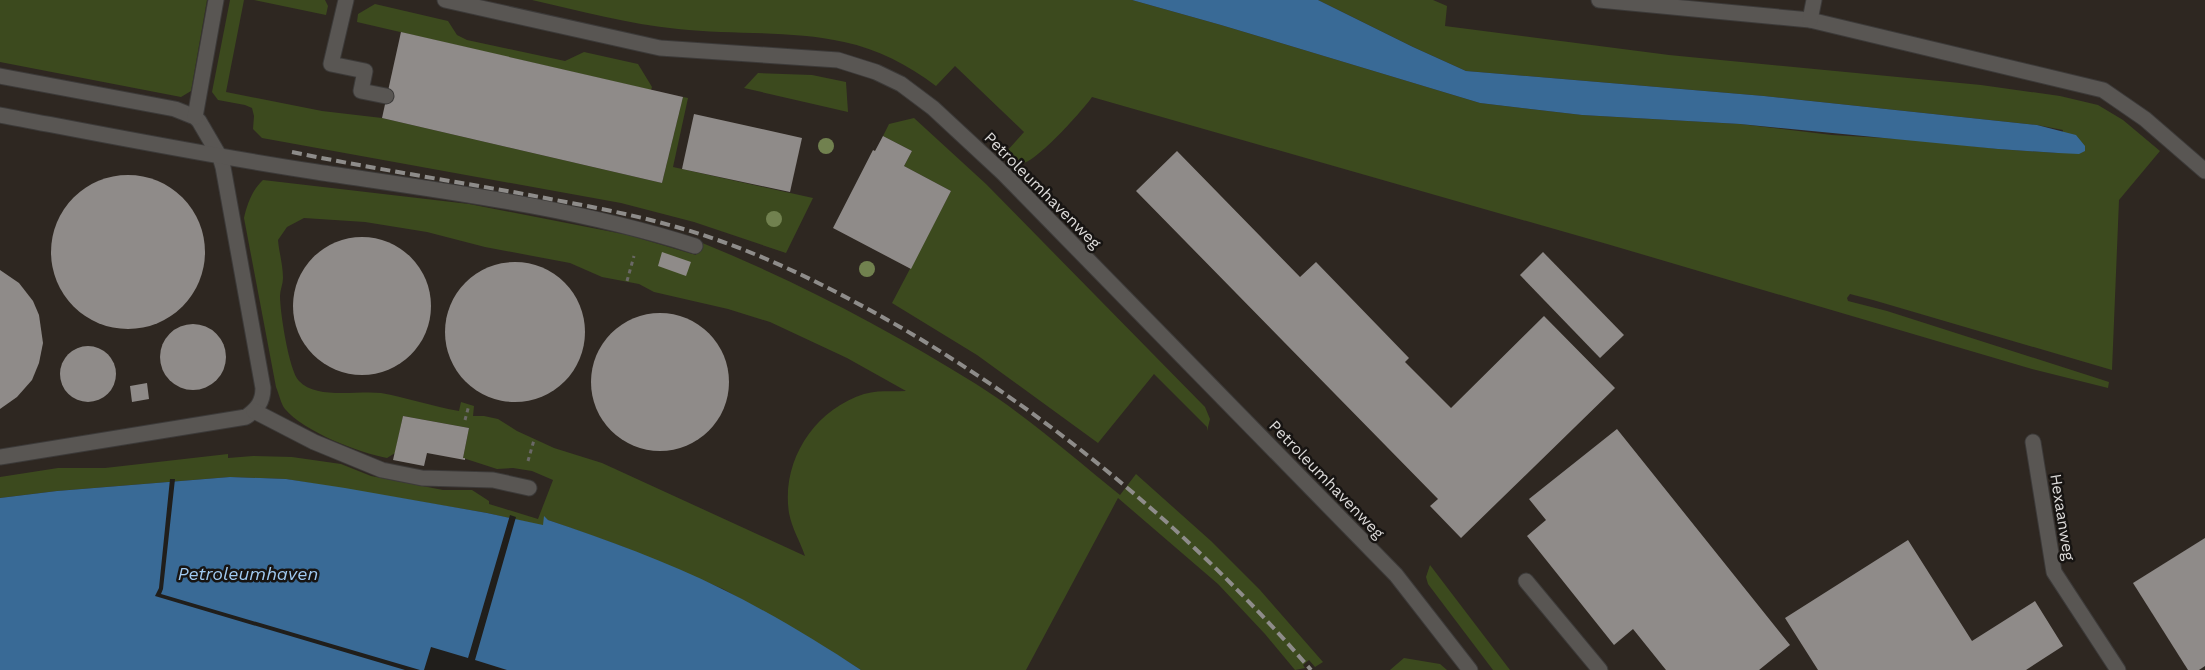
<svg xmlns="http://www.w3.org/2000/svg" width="2205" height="670" viewBox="0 0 2205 670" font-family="'Work Sans',sans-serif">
<rect width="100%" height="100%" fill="#201e1b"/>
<rect fill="#2e2721" x="0" y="0" width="2205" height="670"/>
<g fill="#3c4a1e" fill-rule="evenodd">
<polygon points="0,0 207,0 191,91 181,97 0,62"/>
<polygon points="230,0 244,0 226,92 322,111 382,118 662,183 683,97 688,98 673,167 813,198 786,253 694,222 621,203 262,138 253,129 254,116 252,108 245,105 218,100 212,92"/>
<polygon points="254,0 325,0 328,6 326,15"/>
<path d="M532 0H1132L1221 25 1480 103 1582 115 1740 124 1832 135 1918 140 1998 149 2058 153 2063 130 2037 125 1764 96 1466 71 1413 47 1318 0H1433L1447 6 1445 26 1669 55 1981 85 2060 96 2098 105 2123 120 2160 151 2119 200 2112 370 1873 300 1850 294 1847 298 1848 301 1887 311 2109 382 2108 388 2032 369 1607 244 1092 97C1084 109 1035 164 1022 163 1016 162 1011 155 1007 151L1024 132 955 66 936 86C908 65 878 49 844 42 790 30 732 35 678 29 628 24 581 11 532 0Z"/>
<polygon points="375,4 448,21 457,35 467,40 565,61 584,52 638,64 652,87 651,90 357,22 358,14"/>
<polygon points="758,73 812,75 846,82 848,112 744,88"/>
<polygon points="914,118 986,184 1205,407 1210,419 1207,431 1207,427 1154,374 1098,443 977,355 892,303 951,191 904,166 912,151 883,136 889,124"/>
<path d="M263 180 469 204 628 235 696 255 700 242C794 280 890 330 976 384 1027 416 1073 457 1120 495L1136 474 1211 541 1260 590 1323 662 1315 667 1309 660 1303 665 1305 668 1295 670 1265 634 1218 584 1118 498 1026 670H861L803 634 723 589 621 546 548 520 544 517V526L487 513 286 479 230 477 57 491 0 498V477L58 468H105L228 454V458L253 456 292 457 341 464 371 476 443 490H472L489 501V504L538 519 553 480 532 471 513 468 497 469 463 458 469 428 403 416 395 453 387 458C359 453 303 431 285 409 281 404 279 394 276 387L244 218C247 204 253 189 263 180ZM304 218 365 222 427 232 485 247 570 263 602 277 639 284 654 292 728 309 770 322 847 358 906 391C892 392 878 390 864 394 814 410 781 461 789 513 792 529 800 541 805 556L602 463 554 448 517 431 498 419 484 416H473L474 406 461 402 459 411C434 407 405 397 381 393 358 390 317 400 299 381 289 371 280 312 280 296 280 290 283 284 283 278 283 265 279 252 278 240L287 227Z"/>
<polygon points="1430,565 1510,670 1493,670 1428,584 1426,577"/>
<polygon points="1404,658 1440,664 1447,670 1390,670"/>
</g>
<g fill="#396a96">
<polygon points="1132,0 1318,0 1413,47 1466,71 1764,96 2037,125 2076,135 2085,146 2085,151 2079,154 2058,153 1998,149 1740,124 1582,115 1480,103 1221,25"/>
<path d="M230 477 286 479 345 488 487 513 543 525 544 516 548 520C607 540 666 561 722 589 769 612 817 641 861 670H0V498L57 491Z"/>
</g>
<g fill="#201e1b">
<polygon points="170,479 175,479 163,589 161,594 420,670 405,670 155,596 159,588"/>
<polygon points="510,515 516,517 475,660 507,670 424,670 431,647 468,658"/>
</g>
<g fill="#8f8b89">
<polygon points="401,32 683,97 662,183 382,118"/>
<polygon points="694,114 802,138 790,192 682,169"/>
<polygon points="883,136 912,151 904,166 951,191 911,269 833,228 873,150 875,151"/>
<polygon points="1177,151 1300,277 1316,262 1409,358 1405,362 1451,408 1544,316 1615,388 1461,538 1430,506 1438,499 1136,191"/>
<circle cx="128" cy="252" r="77"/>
<circle cx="362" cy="306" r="69"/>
<polygon points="662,252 691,262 686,276 658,266"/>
<polygon points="1543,252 1624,335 1600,358 1520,275"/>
<circle cx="515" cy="332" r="70"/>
<polygon points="0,270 19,283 33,301 39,315 43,343 39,363 32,380 17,397 0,409"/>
<circle cx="660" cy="382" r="69"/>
<circle cx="193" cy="357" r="33"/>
<circle cx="88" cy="374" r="28"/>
<polygon points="147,383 149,399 132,402 130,386"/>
<polygon points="403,416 469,428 463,458 465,458 465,460 427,453 424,466 393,460"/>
<polygon points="1617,429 1790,645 1759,670 1666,670 1633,629 1614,645 1527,536 1546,520 1529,499"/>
<polygon points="2205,538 2205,666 2199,670 2188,670 2133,583"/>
<polygon points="1908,540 1972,641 2035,601 2063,646 2026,670 1818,670 1785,618"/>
</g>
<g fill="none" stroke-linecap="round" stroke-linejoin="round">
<defs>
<g id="minor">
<polyline points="346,0 331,64 365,71 361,91 386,96"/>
<polyline points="445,0 660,48 838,60 876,72 901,84 933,108 1003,173 1396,575 1470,670"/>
<polyline points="1599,0 1810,20 2103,90 2145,119 2205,171"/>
<polyline points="1810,20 1814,0"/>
<path d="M0 76 175 109 195 117 199 121 220 157 223 167 263 388C263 402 257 409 246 417L0 457"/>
<path d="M0 115C105 135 210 156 317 172 443 191 573 207 695 246"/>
<polyline points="195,117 216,0"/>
<polyline points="254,411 314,442 382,470 422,478 493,480 529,488"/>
<polyline points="2033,442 2054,572 2118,670"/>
<polyline points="1526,581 1600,670"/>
</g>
</defs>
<use href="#minor" stroke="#3c3a39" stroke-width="17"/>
<g stroke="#6a6866" stroke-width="3" stroke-dasharray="4 4" stroke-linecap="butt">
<polyline points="627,281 634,256"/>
<polyline points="465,420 469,405"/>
<polyline points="528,461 534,440"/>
</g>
<use href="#minor" stroke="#595653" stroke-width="15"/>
<path stroke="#8e8c8a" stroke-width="4" stroke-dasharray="10 5" stroke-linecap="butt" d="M292 152C369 168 447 180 524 194 576 204 629 213 680 228 757 250 830 287 900 327 1054 417 1194 534 1311 670"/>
</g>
<g fill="#71814f">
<circle cx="826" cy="146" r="8"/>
<circle cx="774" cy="219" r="8"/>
<circle cx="867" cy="269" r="8"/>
</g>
<g text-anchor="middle" stroke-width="5" stroke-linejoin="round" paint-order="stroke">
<g font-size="16" fill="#dcdad9" stroke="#171412">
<text transform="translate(1043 190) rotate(45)" y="6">Petroleumhavenweg</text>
<text transform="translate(1327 479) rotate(46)" y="6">Petroleumhavenweg</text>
<text transform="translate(2063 517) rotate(81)" y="6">Hexaanweg</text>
</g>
<g font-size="18" font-style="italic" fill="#a1caf1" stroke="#171412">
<text x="248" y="580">Petroleumhaven</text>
</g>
</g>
</svg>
